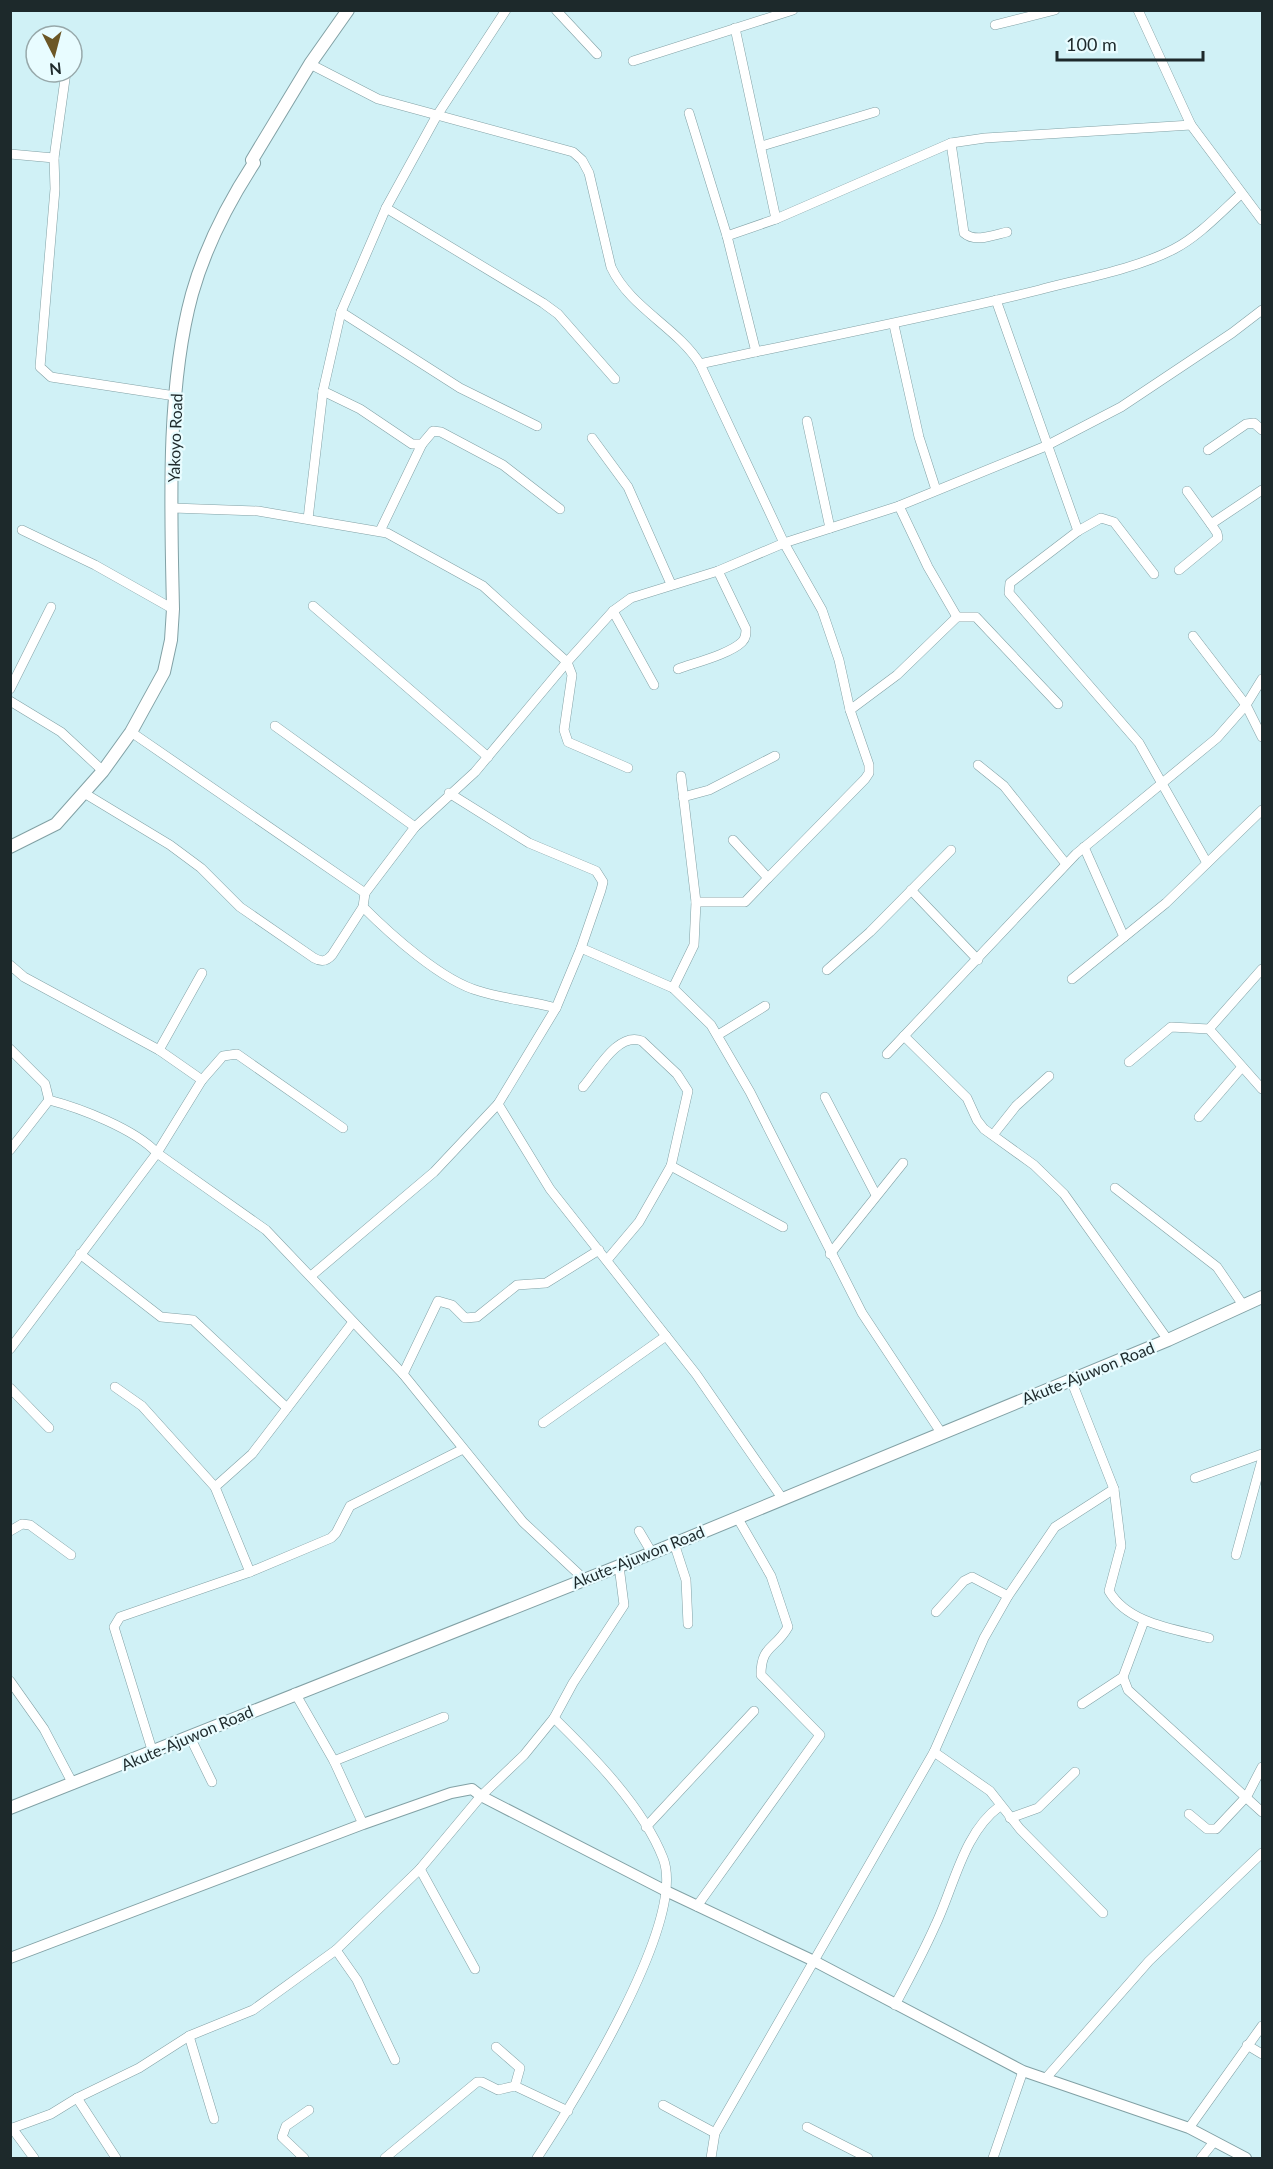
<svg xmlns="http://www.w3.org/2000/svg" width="1273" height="2169" viewBox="0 0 1273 2169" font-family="Lato,sans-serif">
<rect width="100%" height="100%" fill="#d0f1f6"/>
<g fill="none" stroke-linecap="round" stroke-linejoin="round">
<defs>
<g id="minor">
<polyline points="556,10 597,54"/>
<polyline points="1138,10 1191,125 1262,220"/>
<polyline points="995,25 1055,10"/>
<polyline points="735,28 776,219"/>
<polyline points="633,61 793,10"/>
<path d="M310 64 378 99 573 152 582 160 589 173 611 267C630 308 677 327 700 364L784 543 822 610 839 660 850 710 869 765V773L865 779 768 878 733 840"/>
<polyline points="66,72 54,158 55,189 40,367 51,377 175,396"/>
<polyline points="689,113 727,236 756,352"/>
<path d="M951 143 964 233C975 243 994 235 1007 232"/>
<polyline points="762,146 875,112"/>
<polyline points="10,154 54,158"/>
<polyline points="386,208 543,303 558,314 615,379"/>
<polyline points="727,236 776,219 951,143 985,138 1191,125"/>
<polyline points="996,300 1078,531"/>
<polyline points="341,312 460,388 537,426"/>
<polyline points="894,325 919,437 936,490"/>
<path d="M700 364C813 339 926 318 1039 290 1080 279 1136 269 1174 249 1199 236 1220 213 1241 194"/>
<polyline points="323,391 360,409 412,444 422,444 433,431 441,432 503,465 560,509"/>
<polyline points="807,421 830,528"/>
<polyline points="592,438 628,487 671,584"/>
<polyline points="1208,450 1246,424 1254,423 1262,430"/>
<polyline points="1187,491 1211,524"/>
<polyline points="899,506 928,567 957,617"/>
<polyline points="173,508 258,511 387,533 483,586 567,662 572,675 564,730 568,742 628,768"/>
<polyline points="308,519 323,391 341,312 386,208 436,117 506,10"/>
<polyline points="22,530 95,565 173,609"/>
<polyline points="380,531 422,444"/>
<polyline points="1179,570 1218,538 1217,533 1211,524 1262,490"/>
<polyline points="1154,574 1114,522 1101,518 1078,531 1010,583 1009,593 1139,743 1207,863"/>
<polyline points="313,606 488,757"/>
<polyline points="613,611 654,685"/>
<polyline points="1193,636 1246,705 1262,737"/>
<path d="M678 669C694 663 730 654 742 642 746 638 746 634 746 629L718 571"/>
<polyline points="10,689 51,607"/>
<polyline points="10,701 61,732 103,771"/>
<polyline points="850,710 897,675 957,617 976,617 1058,704"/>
<polyline points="275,726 415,827"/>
<polyline points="978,765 1004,786 1066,864"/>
<path d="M84 793 170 845 201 868 240 907 314 958C321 962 326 962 332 955L363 907 365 893 131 732"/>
<polyline points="683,797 709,790 775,756"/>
<polyline points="1084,847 1124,937"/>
<polyline points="911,890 978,960"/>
<polyline points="365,893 415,827 475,772 567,662 613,611 631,598 718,571 784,543 899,506 1046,446 1121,407 1232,333 1262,310"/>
<polyline points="696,902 745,902 768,878"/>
<path d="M363 907C390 934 442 981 479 991 504 999 531 1001 556 1008"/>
<polyline points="581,948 673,988 711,1025 750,1092 862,1313 942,1434"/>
<polyline points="10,965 24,977 159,1050 202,1080"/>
<polyline points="827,970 870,932 951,850"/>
<polyline points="1072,979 1166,903 1262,810"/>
<polyline points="673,988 694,945 696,902 681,776"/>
<polyline points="1209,1029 1262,969"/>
<polyline points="718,1035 765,1006"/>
<polyline points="904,1036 967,1098 977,1120 984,1129 1034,1165 1064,1194 1168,1340"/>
<path d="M10 1049 45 1084 49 1100C80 1108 135 1129 157 1153L266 1230 403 1374 523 1522 584 1579"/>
<polyline points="159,1050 202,973"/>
<polyline points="887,1054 1076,854 1217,738 1246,705 1262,679"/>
<polyline points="1129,1062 1171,1027 1209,1029 1262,1089"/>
<path d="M583 1087C597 1071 618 1031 642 1041L677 1074 688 1091 671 1166 639 1222 607 1260"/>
<polyline points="825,1097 876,1195"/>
<polyline points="498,1104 550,1189 696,1374 782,1498"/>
<polyline points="1199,1117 1242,1067"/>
<polyline points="993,1135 1016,1106 1049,1076"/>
<polyline points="10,1150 49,1100"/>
<polyline points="671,1166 783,1227"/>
<polyline points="1115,1188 1217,1267 1243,1305"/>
<polyline points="80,1254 161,1317 193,1320 287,1408"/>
<polyline points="830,1254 903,1163"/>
<polyline points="311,1276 434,1172 498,1104 556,1008 581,948 601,890 603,882 596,871 529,843 449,793"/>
<polyline points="10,1349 157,1153 202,1080 223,1056 237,1054 343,1128"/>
<polyline points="403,1374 438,1301 452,1305 465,1318 477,1317 517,1285 546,1283 599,1250"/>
<path d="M1071 1380 1114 1489 1121 1546 1109 1591C1128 1624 1175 1629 1209 1638"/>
<polyline points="115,1387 142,1406 215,1487 250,1572"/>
<polyline points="10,1388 49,1428"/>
<polyline points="543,1423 666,1336"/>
<polyline points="1195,1478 1262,1454"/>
<polyline points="215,1487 252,1454 353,1322"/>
<polyline points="10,1531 22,1524 30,1525 71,1555"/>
<polyline points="639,1531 652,1553"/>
<polyline points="674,1543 686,1580 688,1624"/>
<polyline points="1236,1555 1262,1460"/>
<polyline points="936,1612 964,1581 972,1577 1008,1596"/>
<polyline points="1144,1621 1123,1677 1128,1690 1262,1812"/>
<polyline points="10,1681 44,1729 73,1784"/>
<polyline points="295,1693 334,1761 363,1824"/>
<polyline points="1082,1704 1123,1677"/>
<polyline points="190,1737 212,1782"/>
<polyline points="934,1752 990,1791 1020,1829 1103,1913"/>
<polyline points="153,1753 114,1627 120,1617 250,1572 331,1538 336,1533 350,1506 463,1449"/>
<polyline points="334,1761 444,1717"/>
<polyline points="1189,1814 1207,1829 1216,1829 1247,1796 1262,1767"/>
<polyline points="1010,1818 1038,1808 1075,1772"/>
<polyline points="646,1827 754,1711"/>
<polyline points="420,1869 475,1969"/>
<path d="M697 1906 820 1735 761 1675C761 1645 775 1650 788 1627L771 1576 737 1517"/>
<polyline points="336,1950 357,1980 395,2060"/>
<path d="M895 2005C909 1979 923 1953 935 1926 954 1887 963 1833 1000 1806"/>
<polyline points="189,2036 214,2119"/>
<polyline points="1247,2045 1262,2054"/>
<polyline points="496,2047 520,2068 515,2086"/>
<polyline points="1046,2078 1149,1961 1262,1853"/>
<polyline points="77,2098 116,2158"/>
<polyline points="663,2105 715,2133"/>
<polyline points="807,2127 868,2158"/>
<polyline points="12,2128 34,2158"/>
<polyline points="1189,2128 1262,2026"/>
<polyline points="10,2129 51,2114 77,2098 139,2068 189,2036 253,2010 336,1950 420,1869 481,1796 524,1755 554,1718 573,1683 624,1605 619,1566"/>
<polyline points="304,2158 282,2137 286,2126 309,2110"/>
<polyline points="385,2158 477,2082 482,2082 498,2090 515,2086 568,2111"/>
<path d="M537 2158C573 2103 688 1921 663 1858 643 1807 593 1756 554 1718"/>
<polyline points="711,2158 715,2133 934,1752 984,1638 1008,1596 1055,1527 1114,1489"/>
<polyline points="993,2158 1023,2071"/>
<polyline points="1201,2158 1213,2143"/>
</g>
<polyline id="tertiary" points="10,1958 363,1824 451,1793 472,1789 481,1796 668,1892 814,1961 1023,2071 1189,2128 1246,2158"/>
<g id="secondary">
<path d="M10 847 56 824 103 771 131 732 164 672 171 640 173 609C171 511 166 389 192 294 205 248 228 203 254 163L252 160 310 64 348 10"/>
<polyline points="10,1808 652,1553 1168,1340 1262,1297"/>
</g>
</defs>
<use href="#minor" stroke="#82a1a5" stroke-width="10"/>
<use href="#tertiary" stroke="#82a1a5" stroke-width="12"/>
<use href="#secondary" stroke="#82a1a5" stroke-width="14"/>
<use href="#minor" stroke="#fff" stroke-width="9"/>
<use href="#tertiary" stroke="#fff" stroke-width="10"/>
<use href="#secondary" stroke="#fff" stroke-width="12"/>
</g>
<g text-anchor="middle" stroke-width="4.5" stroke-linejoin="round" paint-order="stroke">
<g font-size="16" fill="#1d292b" stroke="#e8fcff">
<text transform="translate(175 438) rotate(-88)" y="6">Yakoyo Road</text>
<text transform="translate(1088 1373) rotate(-22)" y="6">Akute-Ajuwon Road</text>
<text transform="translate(638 1557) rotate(-22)" y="6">Akute-Ajuwon Road</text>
<text transform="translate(187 1738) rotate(-23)" y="6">Akute-Ajuwon Road</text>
</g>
</g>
<rect width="1273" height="2169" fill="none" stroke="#1d292b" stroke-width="24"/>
<g transform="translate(54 54) rotate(174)"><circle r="28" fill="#e8fcff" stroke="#97a8aa" stroke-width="1.5"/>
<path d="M0-4.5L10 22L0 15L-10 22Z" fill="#6c5726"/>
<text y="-9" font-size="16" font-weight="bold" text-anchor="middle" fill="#1d292b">N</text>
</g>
<path d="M1057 51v9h146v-9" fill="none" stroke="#1d292b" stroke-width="3"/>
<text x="1066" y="51" font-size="18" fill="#1d292b" stroke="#e8fcff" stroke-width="4.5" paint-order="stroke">100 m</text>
</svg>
